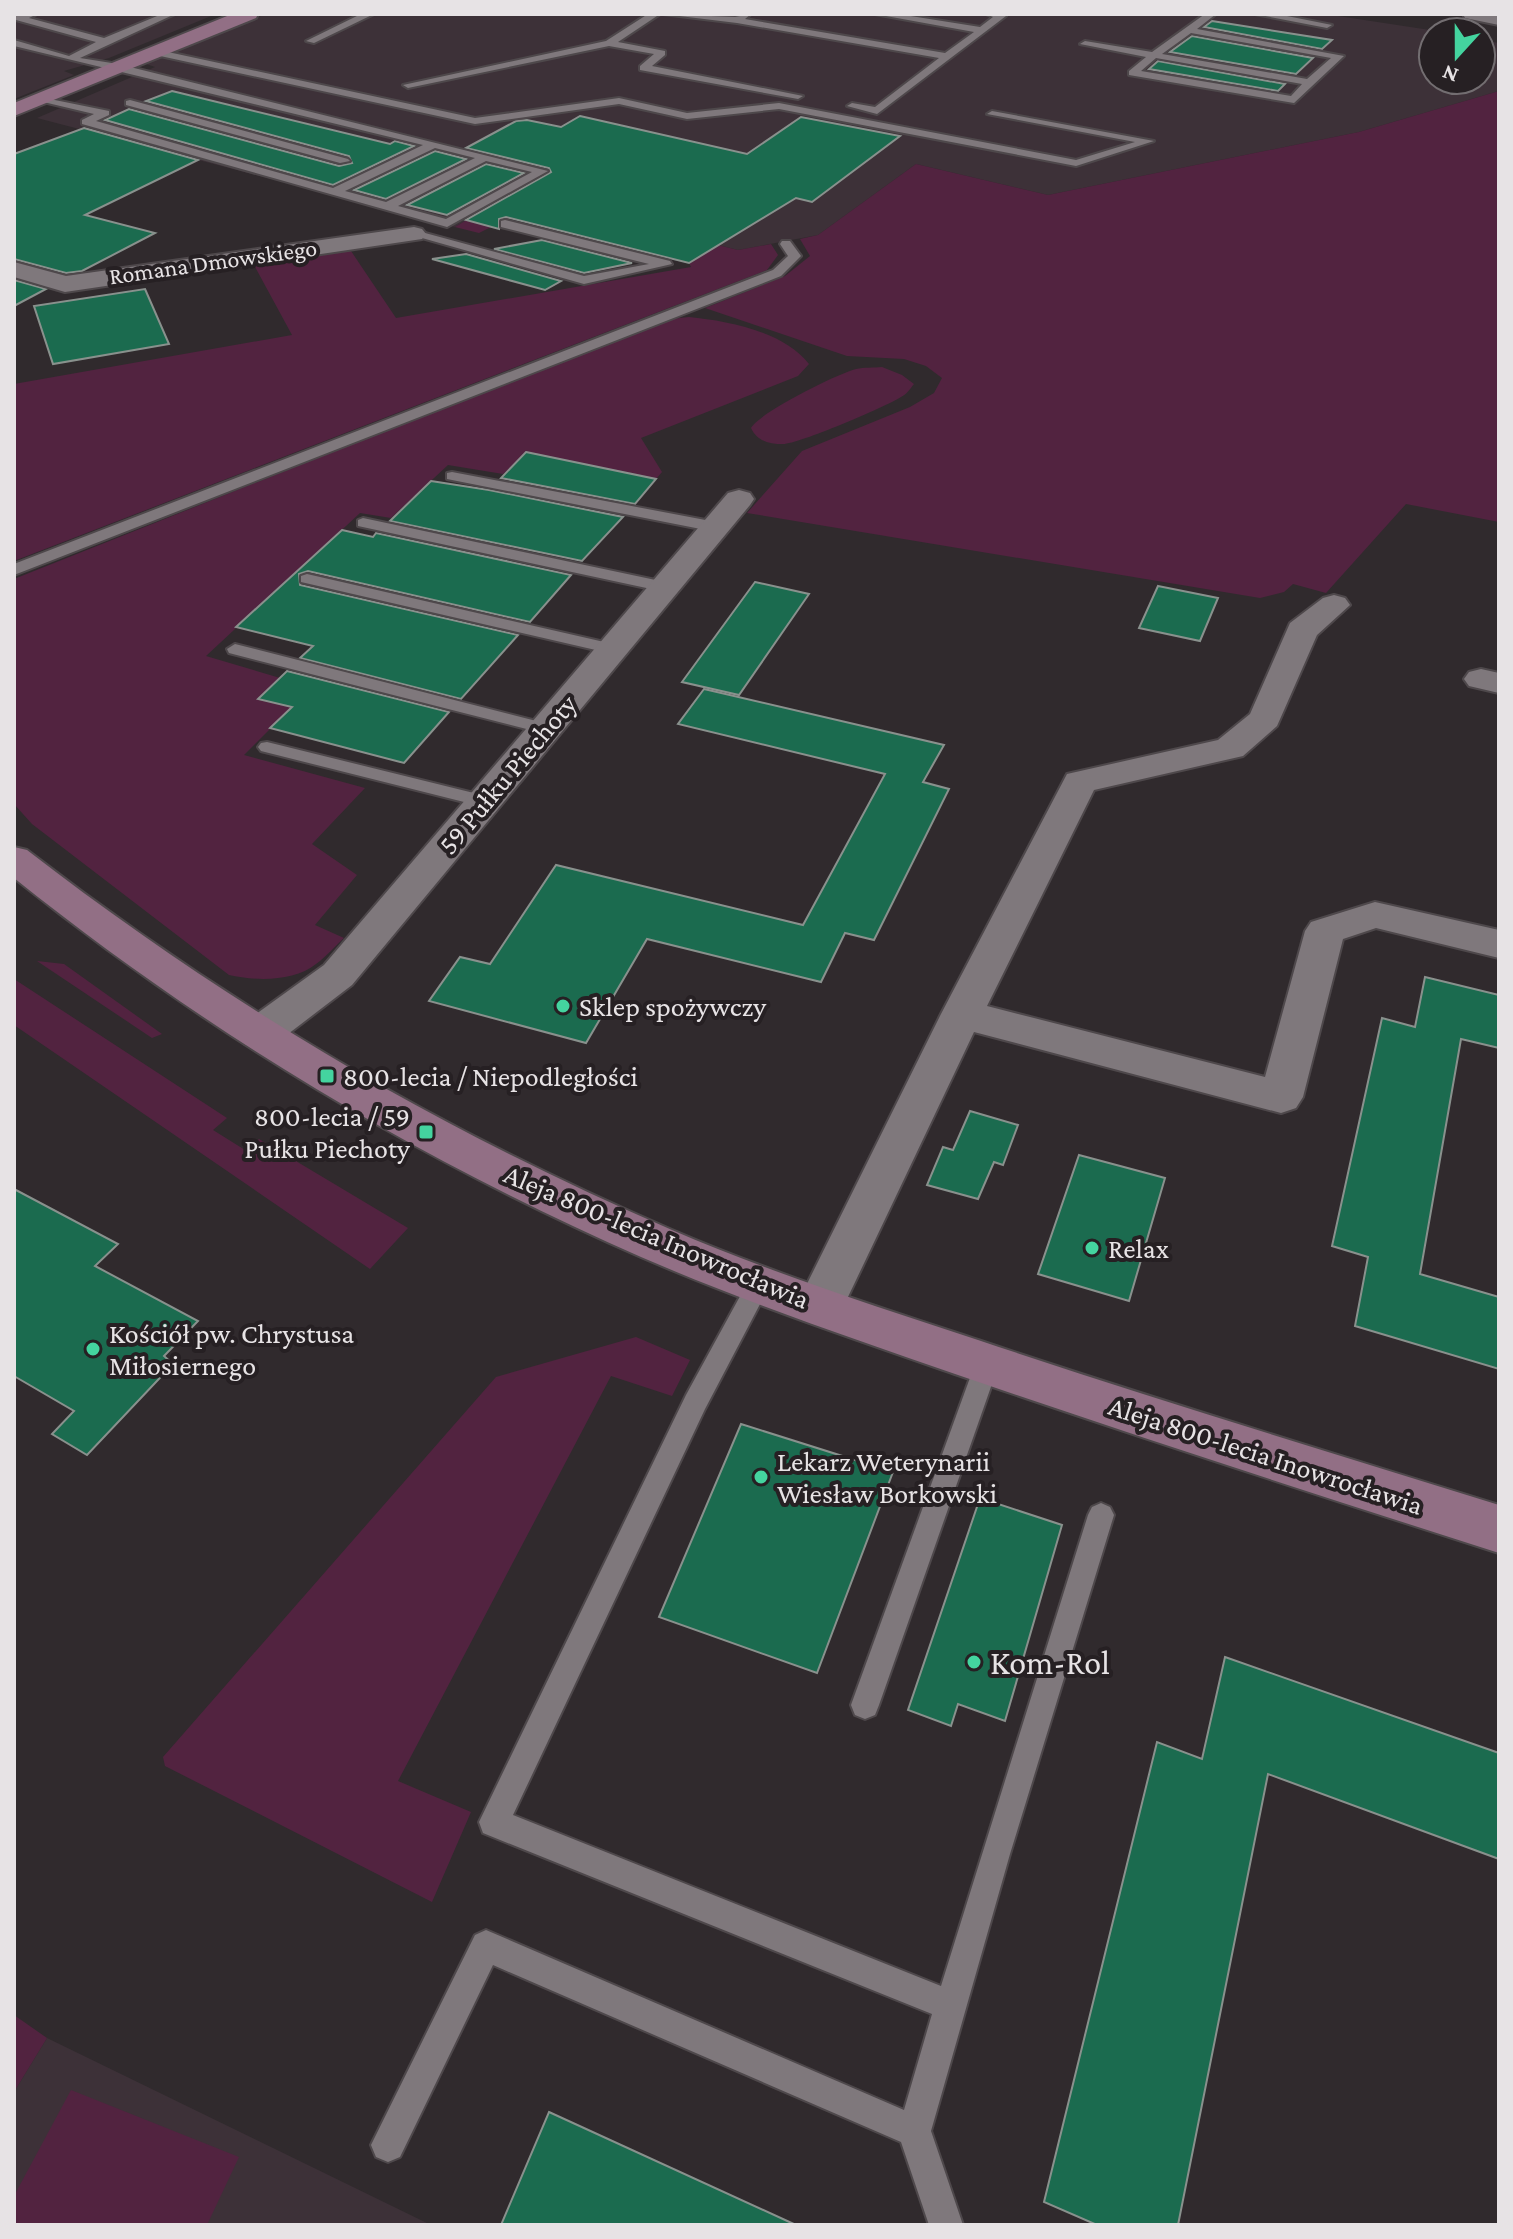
<svg xmlns="http://www.w3.org/2000/svg" width="1513" height="2239" viewBox="0 0 1513 2239" font-family="'Crimson Pro',serif">
<rect width="100%" height="100%" fill="#302a2d"/>
<g fill="#3d3138">
<polygon points="14,14 216,14 109,58 64,71 74,75 14,99"/>
<polygon points="266,14 1325,14 1443,32 1433,32 1433,80 1481,80 1481,40 1499,43 1499,91 1359,132 1048,195 916,164 818,235 738,250 510,194 455,227 37,118 155,67 143,63"/>
<polygon points="47,2038 431,2225 14,2225 14,2092"/>
</g>
<g fill="#522340">
<polygon points="1499,91 1499,522 1406,504 1326,593 1293,584 1284,592 1260,598 747,513 802,451 910,407 934,393 942,378 926,366 904,359 847,356 705,308 785,276 810,256 800,239 818,235 916,164 1048,195 1359,132"/>
<polygon points="510,194 738,250 771,244 778,255 767,270 14,561 14,384 292,335 254,265 351,251 396,318 691,267 689,263 702,255 509,218 479,233 455,227"/>
<path d="M689 317C728 321 783 331 809 364L798 376 641 438 662 472 656 479 527 453 503 474 448 465 391 518 360 513 206 656 280 678 259 698 292 707 244 755 365 788 312 844 357 875 315 925 344 938C335 946 326 957 316 964 294 982 255 981 229 975L32 824 14 804V579L629 334 670 319Z"/>
<path d="M882 367 902 375 914 384C910 389 907 394 901 397 885 407 799 444 783 444 769 444 757 441 751 428 760 412 837 374 856 369 864 367 874 368 882 367Z"/>
<polygon points="37,961 64,964 162,1034 152,1038"/>
<polygon points="14,979 227,1118 213,1130 245,1150 259,1139 408,1228 370,1269 14,1025"/>
<polygon points="636,1337 690,1360 672,1396 611,1376 398,1781 471,1812 432,1902 165,1766 163,1757 496,1377"/>
<polygon points="14,2015 47,2038 14,2092"/>
<polygon points="71,2090 239,2157 207,2225 14,2225 14,2196"/>
</g>
<g fill="#1b6b4f" stroke="#89918d" stroke-width="2">
<polygon points="1212,21 1332,40 1322,49 1204,27"/>
<polygon points="1192,36 1313,58 1296,74 1170,52"/>
<polygon points="1158,61 1285,84 1278,91 1149,69"/>
<polygon points="172,91 390,144 395,141 414,146 333,185 105,120 129,109 339,166 352,163 349,156 146,101"/>
<polygon points="580,116 747,154 801,117 900,136 812,202 796,198 689,263 506,217 499,219 499,229 466,220 551,172 549,168 466,148 516,121 527,120 561,127"/>
<polygon points="84,128 198,160 85,215 155,233 82,271 66,273 14,259 14,154"/>
<polygon points="435,151 466,159 386,199 354,190"/>
<polygon points="486,164 524,173 447,215 407,205"/>
<polygon points="542,240 632,263 584,273 494,249"/>
<polygon points="466,254 561,281 545,290 432,259"/>
<polygon points="14,280 46,289 14,306"/>
<polygon points="145,289 169,344 53,364 34,306"/>
<polygon points="526,452 656,479 635,504 501,478"/>
<polygon points="431,481 489,490 623,517 582,561 390,521"/>
<polygon points="342,530 373,537 376,533 571,575 530,622 308,571 299,574 300,585 518,635 461,699 300,658 313,646 236,627"/>
<polygon points="755,582 809,594 739,695 682,682"/>
<polygon points="1158,586 1218,598 1200,641 1139,628"/>
<polygon points="287,671 449,712 404,763 270,728 292,707 258,699"/>
<polygon points="704,689 944,745 923,782 949,789 874,940 845,933 821,982 647,939 586,1043 429,1001 460,957 490,964 556,865 803,925 885,774 678,724"/>
<polygon points="1425,977 1499,995 1499,1048 1461,1039 1420,1274 1499,1297 1499,1369 1355,1326 1368,1257 1332,1246 1382,1018 1415,1027"/>
<polygon points="970,1111 1018,1125 1003,1165 994,1162 978,1199 927,1185 943,1147 953,1150"/>
<polygon points="1079,1155 1165,1178 1129,1301 1038,1274"/>
<polygon points="14,1189 118,1244 95,1266 198,1321 164,1356 173,1364 87,1455 52,1434 74,1411 14,1376"/>
<polygon points="741,1424 893,1472 817,1673 659,1617"/>
<polygon points="980,1498 1062,1525 1005,1721 958,1704 951,1726 908,1710"/>
<polygon points="1225,1657 1499,1753 1499,1859 1268,1774 1178,2225 1097,2225 1044,2202 1157,1742 1202,1759"/>
<polygon points="549,2112 796,2225 501,2225"/>
</g>
<g fill="none" stroke-linecap="round" stroke-linejoin="round">
<defs>
<g id="lane">
<path d="M22 14H37L29 18 104 38 162 14H175L80 58 118 64 548 171 447 227 82 124V120L94 114 35 100 40 97 109 111V115L96 121 333 188 423 145 14 46V40L69 56 96 42 16 20V16ZM435 148 475 158 386 202 345 191ZM486 161 532 172 446 219 398 206Z"/>
<polygon points="361,14 374,14 314,43 306,41"/>
<polygon points="648,14 660,14 618,42 665,51 665,55 652,66 803,96 798,99 640,70 640,66 654,54 609,46 408,88 403,85 606,41"/>
<polygon points="663,14 735,17 751,14 745,19 945,53 974,32 875,14 898,14 980,27 993,17 986,14 1006,16 877,114 847,106 852,103 875,107 939,58 737,23"/>
<path d="M1205 14H1216L1197 29 1344 56 1294 103 1129 75V71L1146 57 1080 44 1085 41 1152 52ZM1191 33 1331 58 1307 79 1162 54ZM1156 58 1302 84 1291 96 1141 71Z"/>
<polygon points="1255,14 1277,14 1332,25 1327,28"/>
<polygon points="154,49 475,118 619,98 687,113 779,103 1076,160 1135,142 987,114 992,111 1154,141 1076,166 779,109 687,119 619,104 475,124 151,54"/>
<polygon points="130,100 348,159 350,161 340,163 126,105 126,101"/>
<polygon points="505,220 670,261 672,264 584,284 408,234 414,230 584,276 649,264 501,227 501,221"/>
<polygon points="782,241 790,241 801,256 781,276 14,575 14,564 773,270 788,256 780,244"/>
<polygon points="452,472 716,522 724,527 716,532 447,479 447,473"/>
<polygon points="363,518 665,582 673,587 665,592 358,526 358,520"/>
<polygon points="307,574 613,644 621,649 613,654 301,582 301,576"/>
<polygon points="235,644 552,725 555,729 546,734 229,653 227,649"/>
<polygon points="267,742 490,797 493,801 484,807 261,751 258,747 261,743"/>
<polygon points="758,1275 766,1278 770,1285 705,1409 513,1815 941,1986 1088,1515 1092,1507 1101,1503 1110,1507 1114,1515 1010,1854 931,2131 963,2225 929,2225 901,2142 493,1965 400,2157 388,2162 376,2157 371,2145 475,1935 486,1930 904,2110 932,2014 483,1833 479,1822 686,1395 750,1278"/>
<polygon points="987,1354 996,1357 999,1364 879,1705 875,1715 865,1719 855,1715 851,1705 975,1364 978,1357"/>
</g>
<g id="street">
<polygon points="1463,14 1499,14 1499,25 1465,18"/>
<polygon points="414,227 422,229 426,234 422,239 65,292 14,277 14,262 66,276"/>
<polygon points="739,490 750,493 754,499 750,505 352,985 275,1044 260,1048 245,1044 239,1033 245,1022 324,965 728,493"/>
<polygon points="1334,595 1345,598 1350,605 1317,635 1277,726 1243,756 1094,790 987,1006 1265,1077 1305,931 1311,922 1375,902 1499,930 1499,958 1376,928 1343,939 1303,1097 1296,1108 1281,1113 974,1032 837,1320 820,1326 803,1320 796,1306 941,1014 1067,774 1218,740 1250,714 1290,623 1323,598"/>
<polygon points="1481,669 1499,673 1499,693 1469,686 1464,679 1469,672"/>
</g>
<g id="secondary">
<polygon points="232,14 258,14 256,18 14,116 14,103"/>
<path d="M14 847 27 850C229 1006 438 1129 672 1230 772 1273 875 1306 978 1340 1151 1398 1325 1451 1499 1505V1553C1318 1495 1138 1437 958 1375 851 1338 745 1302 641 1257 416 1158 206 1032 14 878Z"/>
</g>
</defs>
<use href="#lane" stroke="#4e484b" stroke-width="4"/>
<use href="#street" stroke="#4e484b" stroke-width="4"/>
<use href="#secondary" stroke="#4e484b" stroke-width="4"/>
<use href="#lane" fill="#7f787c" fill-rule="evenodd"/>
<use href="#street" fill="#7f787c" fill-rule="evenodd"/>
<use href="#secondary" fill="#926f85" fill-rule="evenodd"/>
</g>
<g fill="#44d49f" stroke="#262023" stroke-width="3">
<circle cx="563" cy="1006" r="8"/>
<rect x="319" y="1068" width="16" height="16" rx="4"/>
<rect x="418" y="1124" width="16" height="16" rx="4"/>
<circle cx="1092" cy="1248" r="8"/>
<circle cx="93" cy="1349" r="8"/>
<circle cx="761" cy="1477" r="8"/>
<circle cx="974" cy="1662" r="8"/>
</g>
<g text-anchor="middle" stroke-width="8" stroke-linejoin="round" paint-order="stroke">
<g font-size="24" fill="#e7e3e5" stroke="#262023">
<text transform="translate(213 262) rotate(-8)" y="8">Romana Dmowskiego</text>
</g>
<g font-size="28" fill="#e7e3e5" stroke="#262023">
<text transform="translate(507 774) rotate(-50)" y="10">59 Pułku Piechoty</text>
<text transform="translate(657 1236) rotate(23)" y="10">Aleja 800-lecia Inowrocławia</text>
<text transform="translate(1266 1455) rotate(18)" y="10">Aleja 800-lecia Inowrocławia</text>
</g>
<g font-size="28" fill="#e7e3e5" stroke="#262023" text-anchor="start">
<text x="579" y="1016">Sklep spożywczy</text>
<text x="343" y="1086">800-lecia / Niepodległości</text>
<text x="410" y="1126" text-anchor="end">800-lecia / 59<tspan x="410" dy="32">Pułku Piechoty</tspan></text>
<text x="1108" y="1258">Relax</text>
<text x="109" y="1343">Kościół pw. Chrystusa<tspan x="109" dy="32">Miłosiernego</tspan></text>
<text x="777" y="1471">Lekarz Weterynarii<tspan x="777" dy="32">Wiesław Borkowski</tspan></text>
</g>
<g font-size="34" fill="#e7e3e5" stroke="#262023" text-anchor="start">
<text x="990" y="1674">Kom-Rol</text>
</g>
</g>
<rect width="1513" height="2239" fill="none" stroke="#e7e3e5" stroke-width="32"/>
<g transform="translate(1457 56) rotate(201)"><circle r="38" fill="#262023" stroke="#736e71" stroke-width="2"/>
<path d="M0-6L14 30L0 20L-14 30Z" fill="#44d49f"/>
<text y="-12" font-size="22" font-weight="bold" text-anchor="middle" fill="#e7e3e5">N</text>
</g>
</svg>
